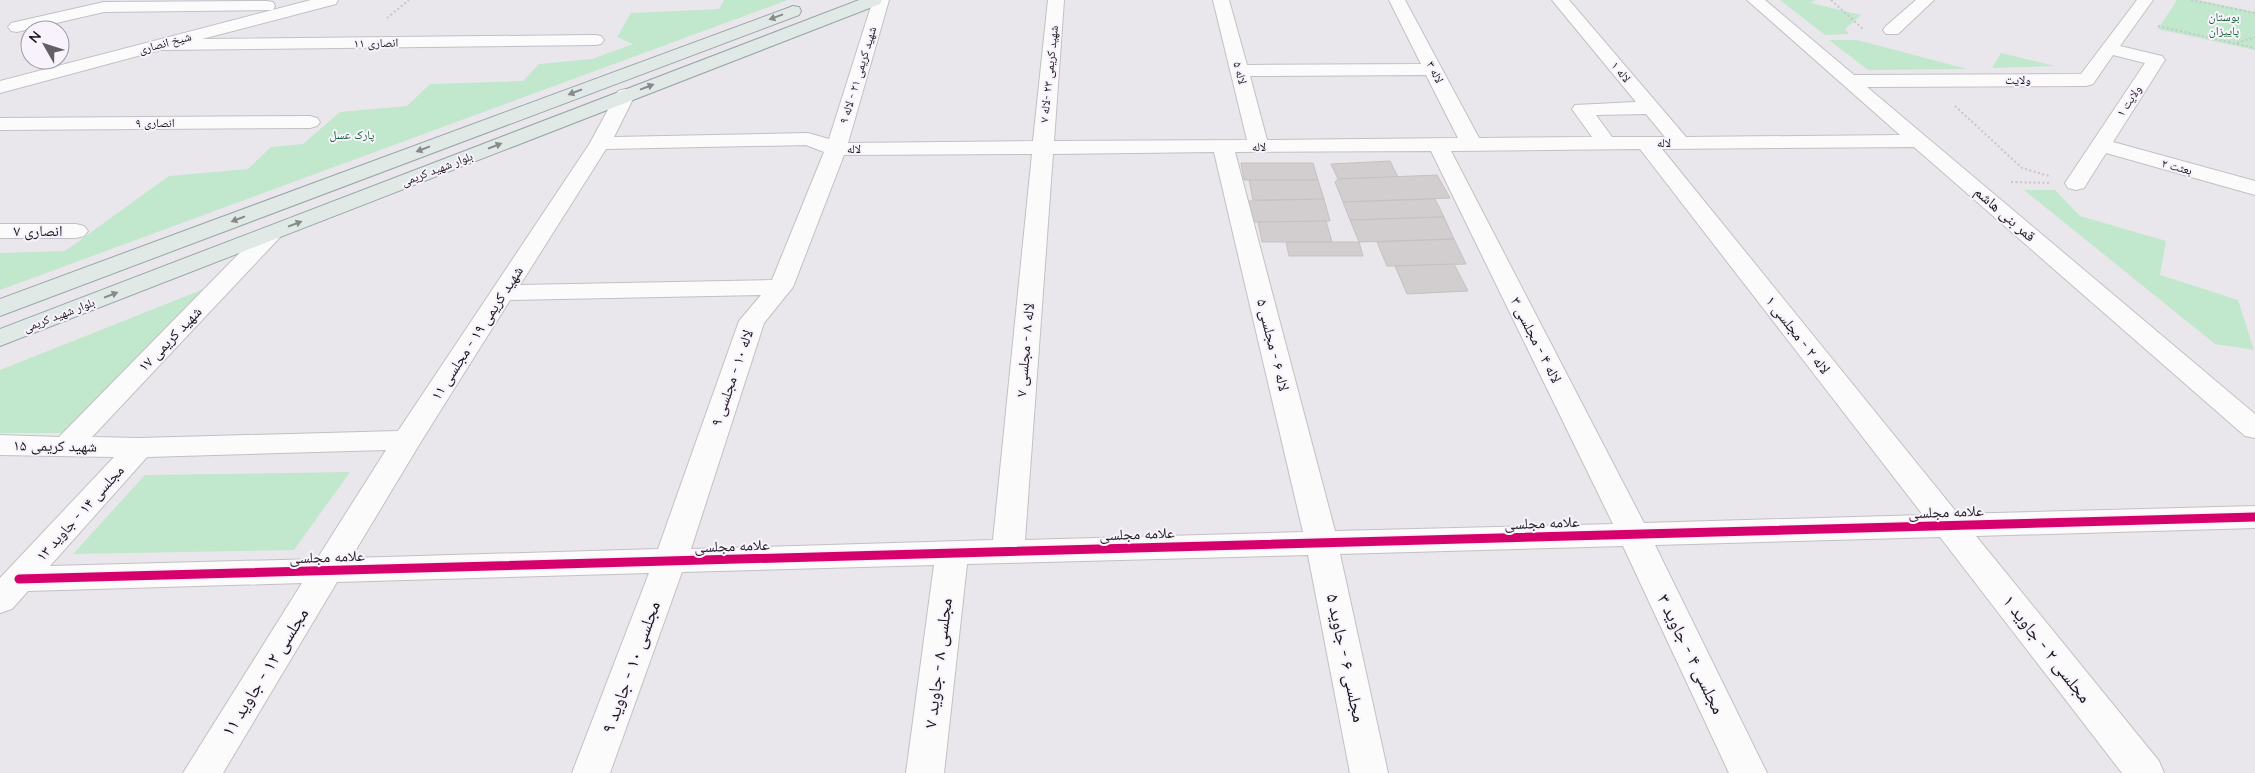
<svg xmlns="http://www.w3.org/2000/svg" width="2255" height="773" viewBox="0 0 2255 773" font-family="Quicksand,'Noto Naskh Arabic',sans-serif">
<rect width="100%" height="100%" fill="#eae7ec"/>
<g fill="#c1e7cc">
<polygon points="724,0 788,0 0,290 0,253 65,251 169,176 248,169 271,147 303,144 340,112 407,106 430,84 523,81 539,64 592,59 633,44 617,37 631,13 719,9"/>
<polygon points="1780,0 1815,0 1811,3 1861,15 1845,29 1849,34 1825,35"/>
<polygon points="2177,0 2198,0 2255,12 2255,50 2158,29"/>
<polygon points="1829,40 1857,40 1967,69 1868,70"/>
<polygon points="2001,53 2055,66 1992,68"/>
<polygon points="2024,190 2055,190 2080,216 2166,241 2160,275 2238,300 2254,350 2215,344"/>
<polygon points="209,287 65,433 0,433 0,370"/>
<polygon points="350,472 294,550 73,554 145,475"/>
</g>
<g fill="#d2ced0" stroke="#c5c1c3">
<polygon points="1390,161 1398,177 1338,179 1331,164"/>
<polygon points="1241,163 1313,163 1318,180 1244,180"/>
<polygon points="1437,175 1450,198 1343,202 1335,182 1338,179"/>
<polygon points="1249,180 1318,180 1324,199 1253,200"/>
<polygon points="1324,199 1330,221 1252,222 1247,201"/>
<polygon points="1435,199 1444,217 1350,220 1343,202"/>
<polygon points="1444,217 1454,239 1359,242 1350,220"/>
<polygon points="1326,221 1332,242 1262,242 1258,222"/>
<polygon points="1454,239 1466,264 1387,266 1377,242"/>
<polygon points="1286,242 1359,242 1363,256 1289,256"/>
<polygon points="1454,264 1468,291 1407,294 1395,266"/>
</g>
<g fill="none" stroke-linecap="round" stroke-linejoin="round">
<defs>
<g id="minor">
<polygon points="311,0 338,0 336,4 202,39 595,35 601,36 604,40 601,44 595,45 160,50 0,93 0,81"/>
<path d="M873 0H889L848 143 1033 141 1048 0H1064L1054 141 1247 140 1213 0H1229L1247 65 1421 64 1389 0H1405L1479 138 1592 137 1572 109 1575 105 1636 102 1552 0H1569L1686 137 1900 135 1747 0H1765L1854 75 2081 74 2137 0H2153L2120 46 2162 56 2165 60 2113 142 2255 181V195L2106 153 2084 188 2076 190 2068 188 2065 183 2145 63 2113 55 2093 84 2086 86 1867 87 2255 414V438L2245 436 1914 147 1662 149 1958 514 2255 506V528L1976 536 2159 761 2164 773H2122L1940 537 1655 545 1767 773H1729L1623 546 1340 554 1388 773H1350L1308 555 967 564 944 773H906L934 565 682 572 610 773H572L649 573 337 582 223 773H183L302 583 28 591 12 609 0 613V578L114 457 0 455V435L59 437 264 228 272 226 280 228 284 233 92 437 139 438 398 431 590 143 618 91 625 89 632 91 635 95 614 137 808 133 829 139ZM1426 75 1458 138 1267 140 1250 76ZM1646 114 1665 137H1612L1596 115ZM806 145 824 152 772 280 520 285 606 149ZM1640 149 1923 515 1644 523 1451 151ZM1431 151 1613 524 1335 531 1235 152ZM1214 152 1303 532 1025 540 1053 154ZM1032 154 993 540 691 549 764 323 793 287 844 155ZM761 295 739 321 658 549 351 558 422 440 510 300ZM386 450 317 559 50 566 147 457Z"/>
<polygon points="1916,0 1934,0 1898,34 1886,34 1883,30 1886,26"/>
<polygon points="267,1 273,2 275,6 273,10 104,12 17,32 11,31 8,27 11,23 104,2"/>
<polygon points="310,116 317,118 320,122 317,126 310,128 0,130 0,118"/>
<polygon points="0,224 76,224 84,226 88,231 84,236 76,238 0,238"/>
</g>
<g id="major">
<polygon points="859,0 882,0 880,4 0,346 0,329"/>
<polygon points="793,6 799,7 801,11 799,15 0,316 0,299"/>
</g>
</defs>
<use href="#minor" stroke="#c2c0c4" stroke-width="2"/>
<use href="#major" stroke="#99a7a6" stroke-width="2"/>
<g stroke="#c7c6c8" stroke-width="2" stroke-dasharray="2 2.5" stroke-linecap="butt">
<polyline points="1831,0 1864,30"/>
<polyline points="2191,0 2255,13"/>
<polyline points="387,18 409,0"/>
<polyline points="2158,26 2255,48"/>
<polyline points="2237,43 2255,37"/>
<polyline points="1955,106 2022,168 2049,176"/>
<polyline points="2011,182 2050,183"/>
</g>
<use href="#minor" fill="#fcfbfc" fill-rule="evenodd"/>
<use href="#major" fill="#e1e9e7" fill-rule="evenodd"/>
<defs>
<polyline id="cycleway" points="19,579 2255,517"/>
</defs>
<use href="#cycleway" stroke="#f8f2fc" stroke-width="12"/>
<use href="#cycleway" stroke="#d6006c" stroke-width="9"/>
</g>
<defs><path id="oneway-solid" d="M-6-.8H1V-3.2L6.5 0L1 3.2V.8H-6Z" transform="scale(1.25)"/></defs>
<g fill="#878a8b">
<use href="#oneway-solid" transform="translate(776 17) rotate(160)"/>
<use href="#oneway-solid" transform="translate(647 87) rotate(-21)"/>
<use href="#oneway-solid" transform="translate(575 92) rotate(159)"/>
<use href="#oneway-solid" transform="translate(495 146) rotate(-21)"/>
<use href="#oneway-solid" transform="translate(423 149) rotate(159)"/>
<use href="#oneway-solid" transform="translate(238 219) rotate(159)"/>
<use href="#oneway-solid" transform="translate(295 224) rotate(-21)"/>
<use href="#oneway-solid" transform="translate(111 295) rotate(-21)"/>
</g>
<g text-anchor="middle" stroke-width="4" stroke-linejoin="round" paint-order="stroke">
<g font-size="12" fill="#146534" stroke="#f8f2fc">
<text x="2224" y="21">بوستان<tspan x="2224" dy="14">پاییزان</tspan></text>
<text x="352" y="139">پارک عسل</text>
</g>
<g font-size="12" fill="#18161a" stroke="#f8f2fc">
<text transform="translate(165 43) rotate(-15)" y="4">شیخ انصاری</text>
<text transform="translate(376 43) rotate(-1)" y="4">انصاری ۱۱</text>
<text transform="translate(1435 72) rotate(63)" y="4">لاله ۳</text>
<text transform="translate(1621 72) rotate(50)" y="4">لاله ۱</text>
<text transform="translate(1240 73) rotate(75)" y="4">لاله ۵</text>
<text transform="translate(1049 74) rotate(-84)" y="4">شهید کریمی ۲۳ -لاله ۷</text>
<text transform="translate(858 75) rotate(-73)" y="4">شهید کریمی ۲۱ - لاله ۹</text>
<text x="2018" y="84">ولایت</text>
<text transform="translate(2129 101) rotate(-56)" y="4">ولایت ۱</text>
<text x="155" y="127">انصاری ۹</text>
<text x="1664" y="147">لاله</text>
<text transform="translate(1259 147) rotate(-1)" y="4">لاله</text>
<text x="854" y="153">لاله</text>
<text transform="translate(2177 167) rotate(15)" y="4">بعثت ۲</text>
<text transform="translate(437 169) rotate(-21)" y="4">بلوار شهید کریمی</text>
<text transform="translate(59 315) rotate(-21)" y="4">بلوار شهید کریمی</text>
</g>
<g font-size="15" fill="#18161a" stroke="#f8f2fc">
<text transform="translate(2005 214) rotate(41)" y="5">قمر بنی هاشم</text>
<text x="38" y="236">انصاری ۷</text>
<text transform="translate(477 333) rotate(-57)" y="5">شهید کریمی ۱۹ - مجلسی ۱۱</text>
<text transform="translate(1798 335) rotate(52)" y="5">لاله ۲ - مجلسی ۱</text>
<text transform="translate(170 339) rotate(-46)" y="5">شهید کریمی ۱۷</text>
<text transform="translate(1536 340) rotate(63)" y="5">لاله ۴ - مجلسی ۳</text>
<text transform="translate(1273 345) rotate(76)" y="5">لاله ۶ - مجلسی ۵</text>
<text transform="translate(1025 350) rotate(-85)" y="5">لاله ۸ - مجلسی ۷</text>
<text transform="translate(732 378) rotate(-71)" y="5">لاله ۱۰ - مجلسی ۹</text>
<text transform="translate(55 446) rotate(1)" y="5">شهید کریمی ۱۵</text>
<text transform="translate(1946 512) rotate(-2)" y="5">علامه مجلسی</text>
<text transform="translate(80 513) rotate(-48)" y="5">مجلسی ۱۴ - جاوید ۱۳</text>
<text transform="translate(1542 523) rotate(-2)" y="5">علامه مجلسی</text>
<text transform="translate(1137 534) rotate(-2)" y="5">علامه مجلسی</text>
<text transform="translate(732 546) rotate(-2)" y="5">علامه مجلسی</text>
<text transform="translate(327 557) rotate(-2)" y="5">علامه مجلسی</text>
</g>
<g font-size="18" fill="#18161a" stroke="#f8f2fc">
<text transform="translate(2047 649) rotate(52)" y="6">مجلسی ۲ - جاوید ۱</text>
<text transform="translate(1691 654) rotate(64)" y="6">مجلسی ۴ - جاوید ۳</text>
<text transform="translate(1346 658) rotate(78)" y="6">مجلسی ۶ - جاوید ۵</text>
<text transform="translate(938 663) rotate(-83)" y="6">مجلسی ۸ - جاوید ۷</text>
<text transform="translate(631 667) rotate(-70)" y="6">مجلسی ۱۰ - جاوید ۹</text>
<text transform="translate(265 672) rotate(-58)" y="6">مجلسی ۱۲ - جاوید ۱۱</text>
</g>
</g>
<g transform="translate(45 45) rotate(309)"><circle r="24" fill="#f8f2fc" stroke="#9e9aa2"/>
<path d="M0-4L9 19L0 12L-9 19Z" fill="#625f64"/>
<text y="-8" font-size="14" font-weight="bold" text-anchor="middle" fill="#18161a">N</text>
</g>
</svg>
